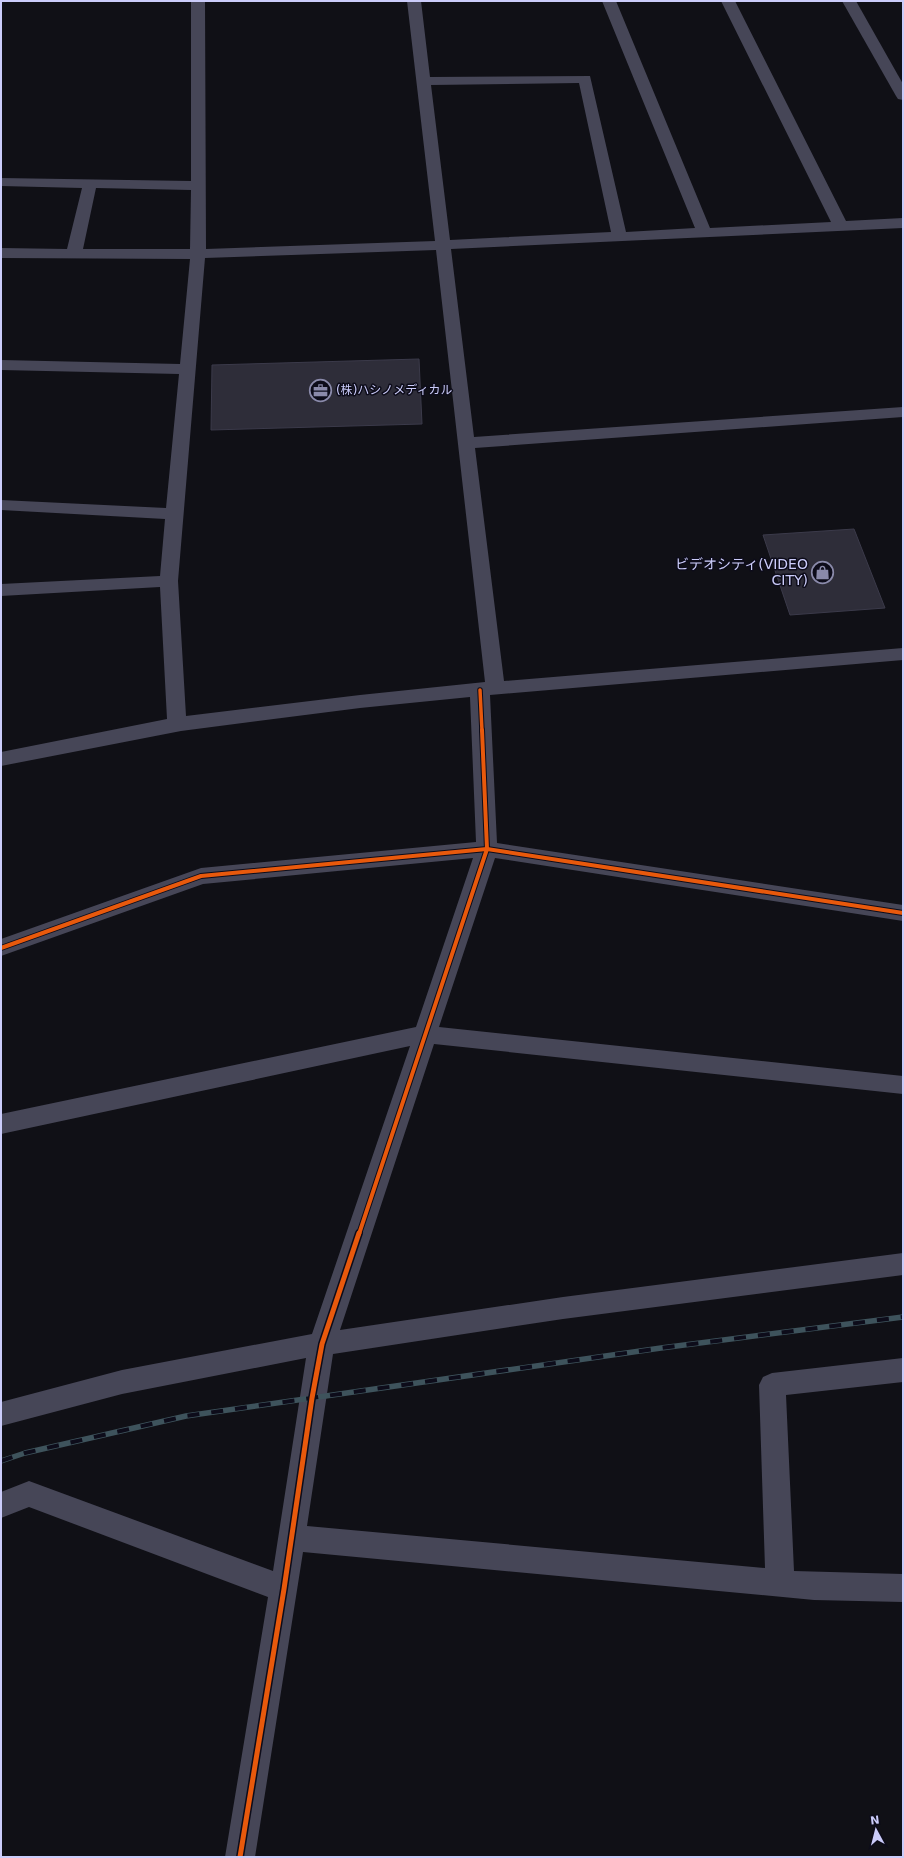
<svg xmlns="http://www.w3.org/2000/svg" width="904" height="1858" viewBox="0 0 904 1858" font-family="'DejaVu Sans','Noto Sans JP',sans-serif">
<rect width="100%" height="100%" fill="#101016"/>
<g fill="#2e2d39" stroke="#3b3a4a">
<polygon points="419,359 422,424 211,430 212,365"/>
<polygon points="854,529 885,608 790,615 763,535"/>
</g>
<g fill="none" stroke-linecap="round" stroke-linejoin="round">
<g fill="#464657" fill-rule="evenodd">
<path d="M191 1H205L206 249 435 241 407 1H421L430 77 590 76 626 232 695 228 602 1H616L710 228 831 222 721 1H735L846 221 903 218V228L451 249 474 437 903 407V417L475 448 504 681 903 648V660L490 695 497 843 903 905V921L495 858 439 1027 903 1076V1094L434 1044 340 1330 563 1297 903 1253V1275L563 1319 333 1354 307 1526 765 1568 759 1385 763 1377 772 1373 903 1358V1382L786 1395 794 1571 903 1574V1602L814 1600 303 1552 255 1857H225L268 1597 29 1507 1 1518V1492L29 1481 273 1571 306 1358 122 1394 1 1426V1402L122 1370 312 1334 410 1046 1 1134V1114L416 1027 473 858 203 884 1 956V939L201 868 476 842 470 697 360 708 181 731 1 766V752L167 719 160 587 1 596V584L160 576 165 519 1 510V500L166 508 179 374 1 370V360L180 364 190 259 1 258V248L67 249 82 188 1 186V178L191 181ZM579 83 611 232 450 240 431 85ZM96 188 191 190 190 249H83ZM436 250 485 682 360 695 186 716 178 581 205 258Z"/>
<polygon points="842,1 856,1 903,84 903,100 898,99 896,96"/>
</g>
<defs>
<polyline id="rail" points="1,1461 25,1453 186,1416 661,1348 903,1317"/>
</defs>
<use href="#rail" stroke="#3e535c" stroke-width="5.5"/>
<use href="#rail" stroke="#0d0c1a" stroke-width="4" stroke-dasharray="12" stroke-linecap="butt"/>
<defs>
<polyline id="cycleway-far2" points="480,690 482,731"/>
<g id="cycleway-far1">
<polyline points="1,948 201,876 487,849 903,913"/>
<polyline points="359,1234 487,849 482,730"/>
</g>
<polyline id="cycleway" points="240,1857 284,1589 312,1398 322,1344 359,1233"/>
</defs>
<use href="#cycleway-far2" stroke="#0d0c1a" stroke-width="5.5"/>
<use href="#cycleway-far1" stroke="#0d0c1a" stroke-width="6"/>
<use href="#cycleway" stroke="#0d0c1a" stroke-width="8"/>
<use href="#cycleway-far2" stroke="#e8590c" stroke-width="3.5"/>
<use href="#cycleway-far1" stroke="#e8590c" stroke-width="4"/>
<use href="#cycleway" stroke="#e8590c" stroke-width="5"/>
</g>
<defs>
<symbol id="office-ring" viewBox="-11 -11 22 22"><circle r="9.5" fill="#0d0c1a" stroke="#8a8aaa" stroke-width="1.5"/><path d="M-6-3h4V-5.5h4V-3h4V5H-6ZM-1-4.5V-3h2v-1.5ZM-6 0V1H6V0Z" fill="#8a8aaa"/></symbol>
<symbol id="shop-ring" viewBox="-11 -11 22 22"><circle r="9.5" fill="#0d0c1a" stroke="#8a8aaa" stroke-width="1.5"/><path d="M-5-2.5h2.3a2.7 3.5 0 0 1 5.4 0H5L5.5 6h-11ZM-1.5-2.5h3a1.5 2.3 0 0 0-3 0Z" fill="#8a8aaa"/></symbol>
</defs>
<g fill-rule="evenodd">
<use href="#office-ring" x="308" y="378" width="25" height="25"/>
<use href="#shop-ring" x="810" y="560" width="25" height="25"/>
</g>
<g text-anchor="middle" stroke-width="3" stroke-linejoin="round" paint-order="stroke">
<g font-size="12" fill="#cbccfa" stroke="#0d0c1a" text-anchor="start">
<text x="336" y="394">(株)ハシノメディカル</text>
</g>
<g font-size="14" fill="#cbccfa" stroke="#0d0c1a" text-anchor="end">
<text x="808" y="569">ビデオシティ(VIDEO<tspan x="808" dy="16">CITY)</tspan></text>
</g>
</g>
<rect width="904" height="1858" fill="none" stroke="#cbccfa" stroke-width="4"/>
<g transform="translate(876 1830) rotate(353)" stroke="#0d0c1a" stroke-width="3" paint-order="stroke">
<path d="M0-3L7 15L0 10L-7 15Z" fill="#cbccfa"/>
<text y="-6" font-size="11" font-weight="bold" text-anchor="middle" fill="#cbccfa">N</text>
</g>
</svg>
